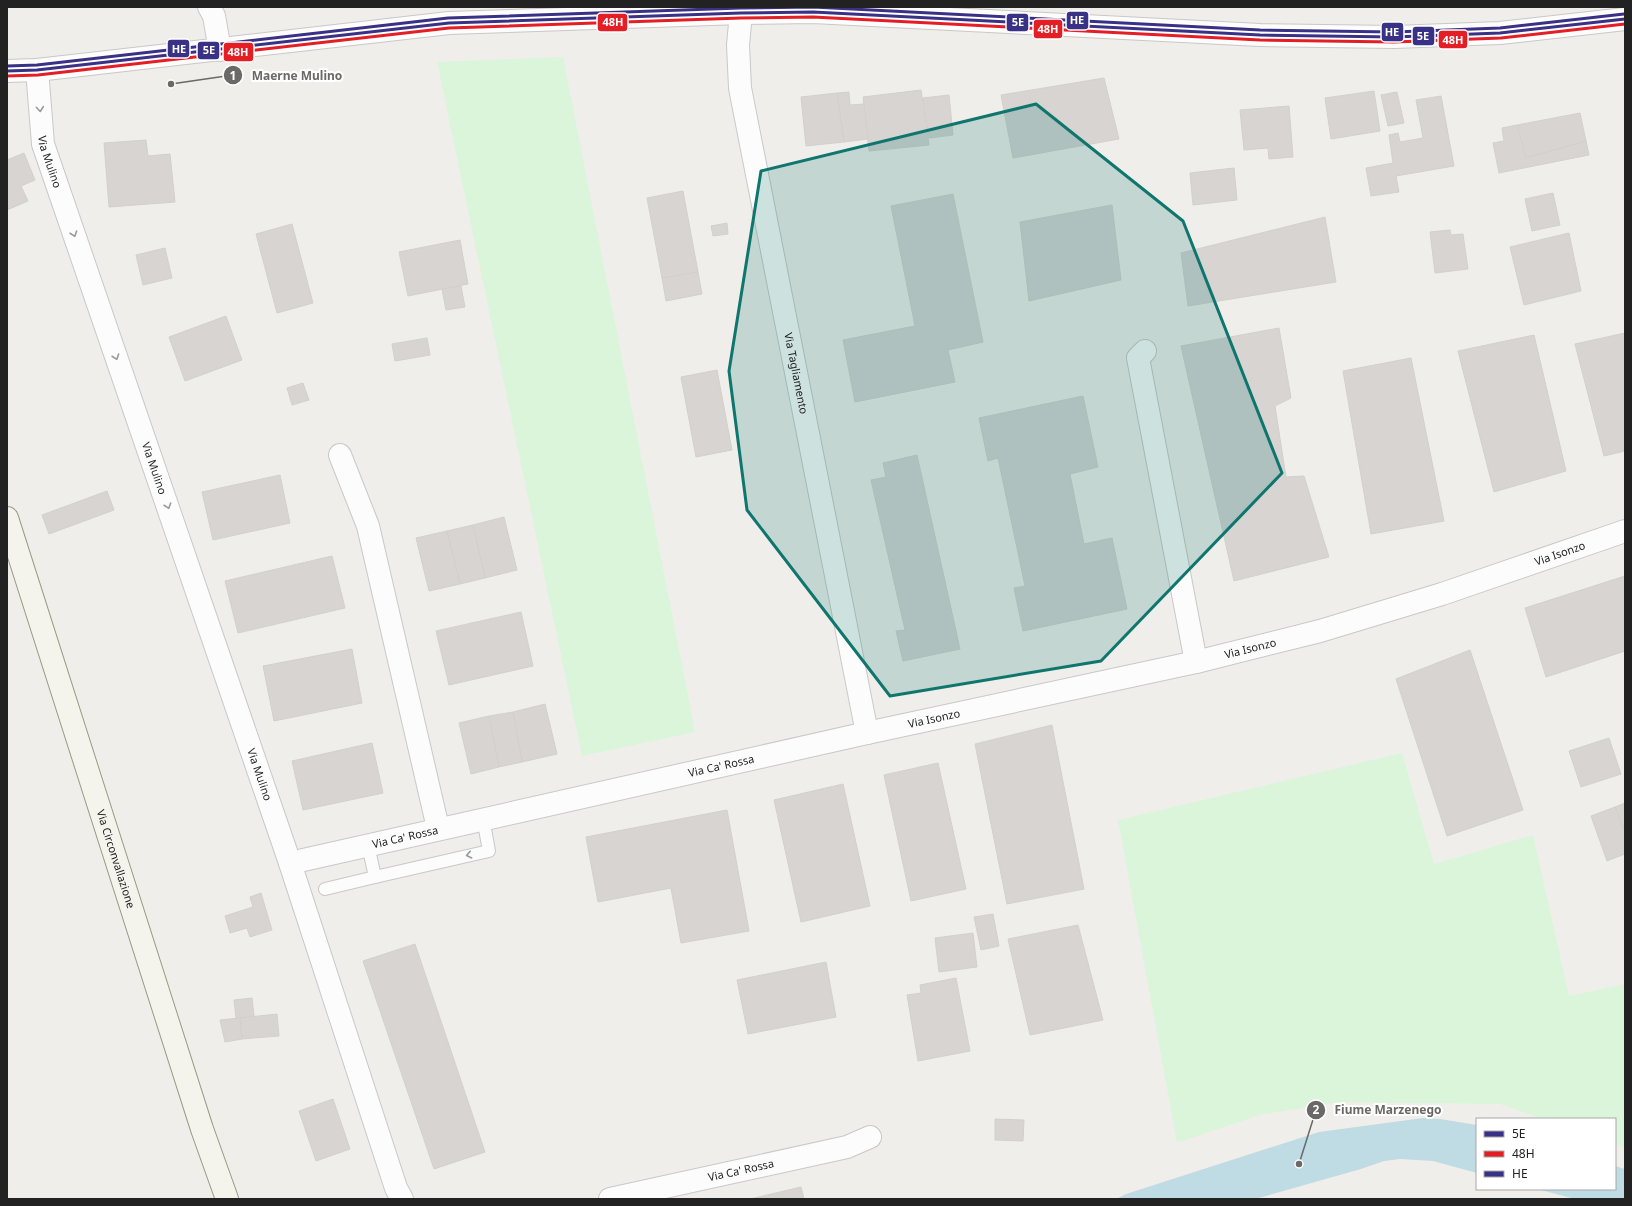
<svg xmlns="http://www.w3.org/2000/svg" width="1632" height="1206" viewBox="0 0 1632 1206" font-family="'Noto Sans',sans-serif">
<rect width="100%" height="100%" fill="#f0eeeb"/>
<g fill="#daf5da">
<polygon points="563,57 695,732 582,756 437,62"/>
<polygon points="1402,753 1434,864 1533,835 1569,996 1625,984 1625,1148 1615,1144 1615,1119 1543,1119 1500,1104 1339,1102 1259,1115 1177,1143 1118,820"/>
</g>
<g fill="#bfdbe3">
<polygon points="1423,1118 1440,1119 1477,1125 1477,1173 1433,1161 1400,1159 1384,1161 1361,1169 1255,1199 1116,1199 1126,1194 1319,1132"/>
<polygon points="1615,1166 1625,1169 1625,1199 1575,1199 1537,1189 1615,1189"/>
</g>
<g fill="#d7d4d2" stroke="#d3d0cc">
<polygon points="1104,78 1119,139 1013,158 1001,95"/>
<polygon points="921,90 929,145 869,151 863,97"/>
<polygon points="1374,91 1380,131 1331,139 1325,98"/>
<polygon points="849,92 850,105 864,104 868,139 844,142 837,93"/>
<polygon points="1397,92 1404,123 1388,126 1381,95"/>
<polygon points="837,93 844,142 806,146 801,97"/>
<polygon points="949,95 953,135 929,138 923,98"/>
<polygon points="1441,96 1454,166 1396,176 1399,192 1371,196 1366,168 1393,163 1389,135 1398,133 1400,142 1423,138 1416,100"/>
<polygon points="1289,106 1293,157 1269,159 1268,148 1244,150 1240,110"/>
<polygon points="1580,113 1586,141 1526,158 1517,125"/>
<polygon points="1517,125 1526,158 1586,141 1589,155 1499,173 1493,143 1504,141 1502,128"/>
<polygon points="146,140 148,156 170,154 175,202 109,207 104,143"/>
<polygon points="24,153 35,180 21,186 28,201 7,210 7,160"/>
<polygon points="1234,168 1237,200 1193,205 1190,173"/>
<polygon points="683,191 698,272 662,278 647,198"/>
<polygon points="1553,193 1560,225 1532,231 1525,199"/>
<polygon points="953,194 983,342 948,350 955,382 855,402 843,340 915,326 891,206"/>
<polygon points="1112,205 1121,280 1029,301 1020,222"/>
<polygon points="1325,217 1336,282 1188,306 1181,253"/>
<polygon points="727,223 728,234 713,236 711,226"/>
<polygon points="292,224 313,303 277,313 256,234"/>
<polygon points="1450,230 1451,235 1463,234 1468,269 1435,273 1430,232"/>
<polygon points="1569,233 1581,291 1524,305 1510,247"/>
<polygon points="460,240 468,284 408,296 399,252"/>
<polygon points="165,248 172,278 143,285 136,255"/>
<polygon points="698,272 702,294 666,301 662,278"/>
<polygon points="461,286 465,307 446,310 442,289"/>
<polygon points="226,316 242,360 185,381 169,337"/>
<polygon points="1279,328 1291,398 1275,406 1286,477 1304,476 1329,557 1234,581 1181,346"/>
<polygon points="1625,333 1625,451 1604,456 1575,344"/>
<polygon points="1534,335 1566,471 1494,492 1458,351"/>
<polygon points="427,338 430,355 395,361 392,344"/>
<polygon points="1411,358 1444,521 1371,534 1343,371"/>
<polygon points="717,370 732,450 696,457 681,377"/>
<polygon points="303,383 309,400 292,405 287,388"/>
<polygon points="1083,396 1098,467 1070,474 1084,544 1112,538 1127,609 1023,631 1014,588 1025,586 998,458 988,461 979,418"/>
<polygon points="917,455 960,649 903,661 896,631 905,630 871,480 886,477 883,463"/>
<polygon points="280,475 290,523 213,540 202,492"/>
<polygon points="107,491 114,510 49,534 42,515"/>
<polygon points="504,517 517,570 485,578 473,525"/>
<polygon points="473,525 485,578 460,584 447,531"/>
<polygon points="447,531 460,584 429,591 416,538"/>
<polygon points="332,556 345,608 238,633 225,581"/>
<polygon points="1625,576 1625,651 1546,677 1525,608"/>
<polygon points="521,612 533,666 449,685 436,631"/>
<polygon points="352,649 362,703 274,721 263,666"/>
<polygon points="1470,650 1523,810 1447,836 1396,679"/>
<polygon points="545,704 557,754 522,762 513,712"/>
<polygon points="513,712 522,762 499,767 489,716"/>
<polygon points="489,716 499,767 471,774 459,723"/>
<polygon points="1052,725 1084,889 1007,904 975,744"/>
<polygon points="1609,738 1621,774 1581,787 1569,751"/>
<polygon points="372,743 383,793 303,810 292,761"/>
<polygon points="938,763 966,889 911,901 884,775"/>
<polygon points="843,784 870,906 801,922 774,800"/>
<polygon points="1625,803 1625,832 1615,807"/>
<polygon points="1615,807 1625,832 1625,854 1607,861 1591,816"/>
<polygon points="727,810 749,931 681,943 671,888 598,902 586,837"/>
<polygon points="261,893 272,930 250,937 247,928 230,933 225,916 253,907 250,897"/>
<polygon points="993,914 999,946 981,950 974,917"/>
<polygon points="1078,925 1103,1020 1030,1035 1008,939"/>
<polygon points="973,933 977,967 939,972 935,938"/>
<polygon points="415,944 485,1152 434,1169 363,961"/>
<polygon points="826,962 836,1017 748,1034 737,980"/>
<polygon points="956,978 970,1051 918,1061 907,995 921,993 920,985"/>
<polygon points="252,998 254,1016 236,1018 234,1000"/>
<polygon points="277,1014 279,1036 242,1039 240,1018"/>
<polygon points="240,1018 242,1039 225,1042 220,1020"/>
<polygon points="333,1099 350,1149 316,1161 299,1111"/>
<polygon points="995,1119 1024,1120 1023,1141 995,1140"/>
<polygon points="801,1187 804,1199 750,1199"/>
</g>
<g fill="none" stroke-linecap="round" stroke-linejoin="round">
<defs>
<g id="service">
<polyline points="368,845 375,877 489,851 483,818"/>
<polyline points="325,889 375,877"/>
</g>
<g id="minor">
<polyline points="209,7 214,16 220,50"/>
<path id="s1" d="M741 13 738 45 740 88 867 733"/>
<path id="s2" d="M37 70 43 144 290 863 396 1188 402 1199"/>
<polyline points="1145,351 1138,358 1196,662"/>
<polyline points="340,455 368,526 438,828"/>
<path id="s3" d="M290 863 867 733 1196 662 1320 631 1442 594 1625 531"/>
<path id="s4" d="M610 1199 847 1147 870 1137"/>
</g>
<polyline id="tertiary" points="7,71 37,70 449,23 741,13 813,12 1260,35 1394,37 1500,33 1625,19"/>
<g id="secondary">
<path id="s5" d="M7 518 202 1129 227 1199"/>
</g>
</defs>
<use href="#service" stroke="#c9c8c7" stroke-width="14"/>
<use href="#minor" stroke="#c9c8c7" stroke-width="24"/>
<use href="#tertiary" stroke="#c9c8c7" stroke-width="24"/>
<use href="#secondary" stroke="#999a82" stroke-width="24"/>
<use href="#service" stroke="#fdfcfc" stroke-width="12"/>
<use href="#minor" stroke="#fdfcfc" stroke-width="22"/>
<use href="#tertiary" stroke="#fdfcfc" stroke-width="22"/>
<use href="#secondary" stroke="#f4f4ed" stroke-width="22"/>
<defs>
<polyline id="bus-1" points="7,71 37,70 449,23 741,13 813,12 1260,35 1394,37 1500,33 1625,19"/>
<polyline id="bus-2" points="7,76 38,75 449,28 741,18 813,17 1260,40 1394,42 1501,38 1625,24"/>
<polyline id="bus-3" points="7,66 37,65 448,18 741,8 813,7 1260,30 1394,32 1500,28 1624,14"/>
</defs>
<use href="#bus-1" stroke="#fff" stroke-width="6"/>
<use href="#bus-2" stroke="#fff" stroke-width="6"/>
<use href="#bus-3" stroke="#fff" stroke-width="6"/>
<use href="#bus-1" stroke="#393185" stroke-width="3"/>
<use href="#bus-2" stroke="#e31e24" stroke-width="3"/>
<use href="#bus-3" stroke="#393185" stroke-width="3"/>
</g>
<defs><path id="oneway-chevron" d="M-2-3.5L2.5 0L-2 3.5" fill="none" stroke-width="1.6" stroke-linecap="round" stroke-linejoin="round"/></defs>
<g stroke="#9a9a9a">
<use href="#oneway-chevron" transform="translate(40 109) rotate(85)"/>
<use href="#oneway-chevron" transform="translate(74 234) rotate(71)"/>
<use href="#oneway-chevron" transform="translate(116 357) rotate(71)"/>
<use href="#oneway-chevron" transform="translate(168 506) rotate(71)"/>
<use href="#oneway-chevron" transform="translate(469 855) rotate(167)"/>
</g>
<path fill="#0f766e" fill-opacity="0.2" stroke="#0f766e" stroke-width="3" stroke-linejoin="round" d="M1036 104 1183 221 1282 473 1101 661 890 696 747 510 729 371 761 171Z"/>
<g text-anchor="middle" stroke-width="4" stroke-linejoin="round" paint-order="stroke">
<g font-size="11" fill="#222" stroke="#fff">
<text dy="4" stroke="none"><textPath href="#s2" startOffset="93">Via Mulino</textPath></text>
<text dy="4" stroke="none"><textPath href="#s1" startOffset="366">Via Tagliamento</textPath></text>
<text dy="4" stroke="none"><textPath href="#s2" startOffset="417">Via Mulino</textPath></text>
<text dy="4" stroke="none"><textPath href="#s3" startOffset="1308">Via Isonzo</textPath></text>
<text dy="4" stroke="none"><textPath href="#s3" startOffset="984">Via Isonzo</textPath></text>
<text dy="4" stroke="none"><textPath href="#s3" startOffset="660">Via Isonzo</textPath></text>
<text dy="4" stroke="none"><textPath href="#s3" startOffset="442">Via Ca' Rossa</textPath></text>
<text dy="4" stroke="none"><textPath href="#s2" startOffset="741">Via Mulino</textPath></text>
<text dy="4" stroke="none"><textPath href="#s3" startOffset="118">Via Ca' Rossa</textPath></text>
<text dy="4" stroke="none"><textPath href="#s5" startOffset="358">Via Circonvallazione</textPath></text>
<text dy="4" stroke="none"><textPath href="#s4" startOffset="134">Via Ca' Rossa</textPath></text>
</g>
</g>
<path fill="none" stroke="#6a6968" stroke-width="1.5" d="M171 84L233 75M1299 1164L1316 1110"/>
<g fill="#6a6968" stroke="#fff" stroke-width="1.5">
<circle cx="171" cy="84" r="4"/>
<circle cx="1299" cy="1164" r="4"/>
<circle cx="233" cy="75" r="10"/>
<circle cx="1316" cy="1110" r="10"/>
</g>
<g font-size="12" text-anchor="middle" font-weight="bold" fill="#fff">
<text x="233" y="80">1</text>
<text x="1316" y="1114">2</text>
</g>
<g font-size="12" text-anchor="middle" font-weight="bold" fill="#6a6968" stroke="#fff" stroke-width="4" stroke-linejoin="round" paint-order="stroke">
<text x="297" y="80">Maerne Mulino</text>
<text x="1388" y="1114">Fiume Marzenego</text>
</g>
<g stroke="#fff" stroke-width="1.5">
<rect x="1066" y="11" width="23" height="19" rx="4" fill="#393185"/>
<rect x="597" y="13" width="31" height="19" rx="4" fill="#e31e24"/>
<rect x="1006" y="13" width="23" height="19" rx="4" fill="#393185"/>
<rect x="1033" y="19" width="30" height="20" rx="4" fill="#e31e24"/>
<rect x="1381" y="22" width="23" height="20" rx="4" fill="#393185"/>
<rect x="1412" y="26" width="23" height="20" rx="4" fill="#393185"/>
<rect x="1438" y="30" width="30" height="19" rx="4" fill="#e31e24"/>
<rect x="167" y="39" width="23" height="19" rx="4" fill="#393185"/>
<rect x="197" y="41" width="23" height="19" rx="4" fill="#393185"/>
<rect x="223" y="42" width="31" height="20" rx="4" fill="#e31e24"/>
</g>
<g font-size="11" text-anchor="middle" font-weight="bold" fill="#fff">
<text x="1077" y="24">HE</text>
<text x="613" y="26">48H</text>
<text x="1018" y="26">5E</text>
<text x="1048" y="33">48H</text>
<text x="1392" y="36">HE</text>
<text x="1423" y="40">5E</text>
<text x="1453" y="44">48H</text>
<text x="179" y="53">HE</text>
<text x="209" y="54">5E</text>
<text x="238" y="56">48H</text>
</g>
<rect width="1632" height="1206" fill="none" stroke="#222222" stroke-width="16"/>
<rect x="1476" y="1118" width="140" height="72" fill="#ffffff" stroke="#a7a7a7"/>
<rect x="1484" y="1131" width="20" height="6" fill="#393185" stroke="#a7a7a7"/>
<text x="1512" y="1138" font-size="12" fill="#222222">5E</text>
<rect x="1484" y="1151" width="20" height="6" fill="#e31e24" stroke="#a7a7a7"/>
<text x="1512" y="1158" font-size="12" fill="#222222">48H</text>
<rect x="1484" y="1171" width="20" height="6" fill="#393185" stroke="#a7a7a7"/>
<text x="1512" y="1178" font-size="12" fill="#222222">HE</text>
</svg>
